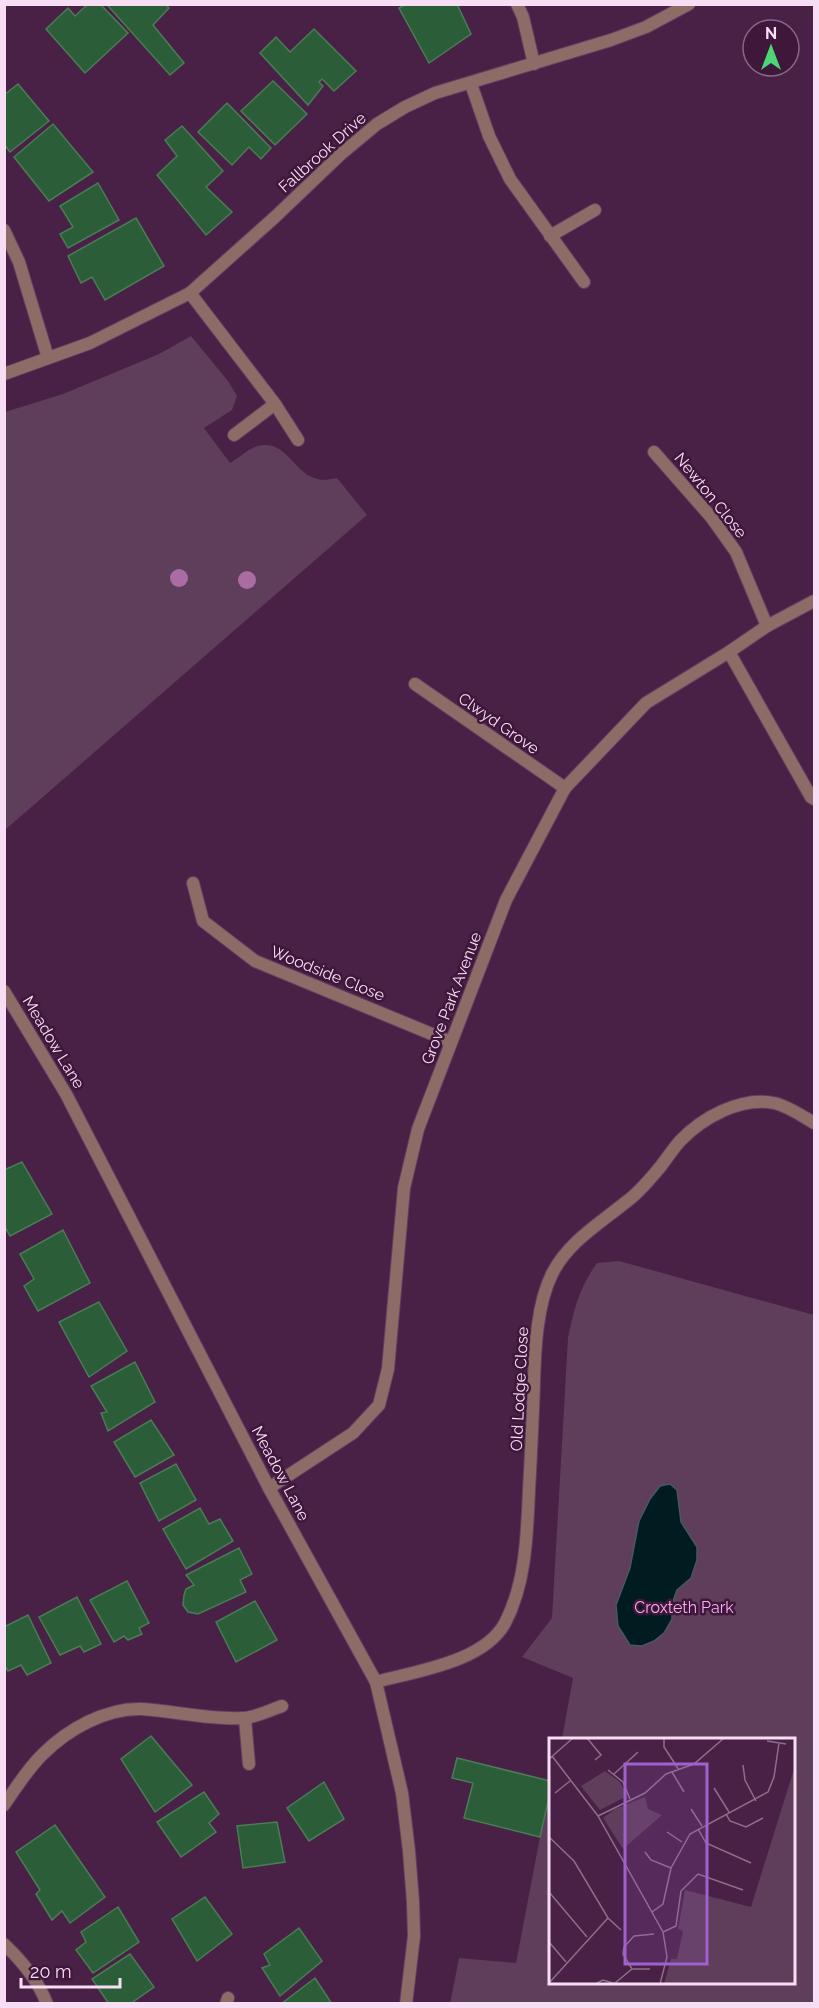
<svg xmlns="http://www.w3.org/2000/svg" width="819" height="2008" viewBox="0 0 819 2008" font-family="Raleway,sans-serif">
<rect width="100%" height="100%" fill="#492146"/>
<g fill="#5e3e5a">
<path d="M191 336 228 381 237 396 232 410 204 428 230 463C238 459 249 448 258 446 287 439 294 475 318 479 323 481 331 479 337 478L367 515 5 830V412L63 394 159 354Z"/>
<path d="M619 1261 814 1315V2003L450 2004 459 1958 516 1963 540 1837 550 1793V1982H794V1740L562 1739 573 1678 522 1657 552 1618 568 1338C574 1309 579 1288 597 1263Z"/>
</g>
<polygon fill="#001c21" stroke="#4a5661" stroke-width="1.5" points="670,1484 677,1490 681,1522 697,1547 697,1560 691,1578 677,1590 672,1604 672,1619 664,1633 654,1641 642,1646 630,1645 618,1626 616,1605 630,1568 639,1521 650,1499 660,1486"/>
<g fill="#2b5d38" stroke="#4a7c55" stroke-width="1.5">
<polygon points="88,4 100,4 128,33 85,73 46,29 68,8 75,16"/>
<polygon points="109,4 165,4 169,8 153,25 184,63 170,75 108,6"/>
<polygon points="407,4 457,4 471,34 429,63 399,8"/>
<polygon points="314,29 356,71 334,91 322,79 319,82 323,86 308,105 260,53 276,37 290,52"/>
<polygon points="273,81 307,114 275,145 241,111"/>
<polygon points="18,84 49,121 10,152 4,144 4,95"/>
<polygon points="227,103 271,148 261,159 249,147 232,165 198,132"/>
<polygon points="53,124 93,172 49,201 14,157"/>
<polygon points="182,126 223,171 206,187 232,212 206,235 157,175 177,156 165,140"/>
<polygon points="98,183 119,220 68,248 60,234 73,227 60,206"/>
<polygon points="136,218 164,266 105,300 92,277 81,283 68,256"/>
<polygon points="22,1162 52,1214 10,1236 4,1225 4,1170"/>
<polygon points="63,1230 90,1283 38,1311 24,1286 34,1279 20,1254"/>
<polygon points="99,1302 127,1351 89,1377 59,1322"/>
<polygon points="135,1362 155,1402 108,1431 101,1413 107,1412 91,1386"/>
<polygon points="151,1420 174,1455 135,1477 114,1442"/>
<polygon points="176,1464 196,1500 159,1521 140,1483"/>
<polygon points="200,1508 209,1524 220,1519 233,1541 186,1569 163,1529"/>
<polygon points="239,1548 252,1574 240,1580 246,1592 198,1614 188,1612 183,1605 184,1595 186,1589 194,1585 186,1575"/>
<polygon points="127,1581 149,1623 139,1628 142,1634 128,1640 124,1636 114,1642 90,1600"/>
<polygon points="77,1597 101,1644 84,1652 80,1646 60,1655 39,1617"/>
<polygon points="255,1601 277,1640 236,1662 216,1622"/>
<polygon points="28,1615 51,1663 27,1675 21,1665 8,1671 4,1664 4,1627"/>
<polygon points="151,1736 192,1785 155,1812 121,1759"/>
<polygon points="457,1758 550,1781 550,1793 540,1837 464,1818 473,1783 452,1778"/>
<polygon points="324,1782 344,1819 309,1841 287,1808"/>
<polygon points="204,1792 219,1814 209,1823 216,1832 181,1857 157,1822"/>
<polygon points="277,1822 285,1862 243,1868 237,1826"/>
<polygon points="55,1825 105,1897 70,1923 62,1911 52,1920 36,1894 40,1890 16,1852"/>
<polygon points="205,1897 232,1934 197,1961 172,1919"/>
<polygon points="118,1907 139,1942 93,1973 76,1950 86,1942 81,1932"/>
<polygon points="299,1928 322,1961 280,1996 262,1968 270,1965 264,1954"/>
<polygon points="130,1954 154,1987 130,2004 109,2004 92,1979"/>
<polygon points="315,1978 332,2004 281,2004"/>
</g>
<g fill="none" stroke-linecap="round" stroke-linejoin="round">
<defs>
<g id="street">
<polyline points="517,4 523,17 534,64"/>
<polyline points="471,84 489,136 510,179 584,282"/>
<polyline points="4,230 19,262 48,358"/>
<polyline points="550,236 595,210"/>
<polyline points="190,293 275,404 298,440"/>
<polyline points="4,374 90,343 190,293 275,217 341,154 377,124 405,107 435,93 611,40 646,27 689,4"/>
<polyline points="234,435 275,404"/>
<polyline points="654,452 711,517 736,552 767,626"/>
<polyline points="729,652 811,797 814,799"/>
<polyline points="415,684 565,788"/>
<polyline points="193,883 203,921 255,961 451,1042"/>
<polyline points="4,991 66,1094 269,1488 376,1682 402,1793 409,1851 413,1902 414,1936 406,2004"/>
<polyline points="269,1488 353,1433 379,1405 388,1369 404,1188 418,1129 506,900 565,788 646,703 729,652 767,626 814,601"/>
<path d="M376 1682C416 1671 484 1662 505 1623 526 1583 527 1534 529 1490 531 1454 533 1417 534 1381 535 1348 537 1304 552 1274 568 1242 599 1224 626 1202 640 1192 650 1179 661 1166 667 1158 673 1149 680 1141 702 1118 741 1096 774 1103 788 1106 802 1116 814 1123"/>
<polyline points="245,1719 249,1764"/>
<path d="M4 1805C16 1788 28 1768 43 1754 68 1729 106 1708 141 1709 175 1711 209 1720 242 1718 255 1718 270 1710 282 1706"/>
<path d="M4 1944C22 1961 38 1980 47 2004"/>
<polyline points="226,2004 228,1998"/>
</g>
</defs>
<use href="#street" stroke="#653f62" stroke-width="14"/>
<use href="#street" stroke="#8d6c67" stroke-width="12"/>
</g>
<g fill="#a96da4">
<circle cx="179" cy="578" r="9"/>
<circle cx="247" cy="580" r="9"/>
</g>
<g text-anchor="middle" stroke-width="5" stroke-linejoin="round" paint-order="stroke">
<g font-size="16" fill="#f8def5" stroke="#3e173b">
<text transform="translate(322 152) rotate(-42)" y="6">Fallbrook Drive</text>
<text transform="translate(711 495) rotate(51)" y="6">Newton Close</text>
<text transform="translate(499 723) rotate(35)" y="6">Clwyd Grove</text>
<text transform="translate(328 973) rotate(22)" y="6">Woodside Close</text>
<text transform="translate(451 998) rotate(-69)" y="6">Grove Park Avenue</text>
<text transform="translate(54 1042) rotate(59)" y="6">Meadow Lane</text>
<text transform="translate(519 1389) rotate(-87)" y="6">Old Lodge Close</text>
<text transform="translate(281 1473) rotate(62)" y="6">Meadow Lane</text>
</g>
<g font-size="16" fill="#f8acf0" stroke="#3e173b">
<text x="684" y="1613">Croxteth Park</text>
</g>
</g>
<g transform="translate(549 1738)">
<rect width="246" height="246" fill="#492146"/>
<path d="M246 28V246H115L122 221H128L134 193 129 191 136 152 202 169ZM56 33 71 44 78 58 51 72 32 48ZM96 59 99 71 113 77 74 111 54 80 66 71Z" fill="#5e3e5a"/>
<path fill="none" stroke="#8f6d8c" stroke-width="1.5" d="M38 0 52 17 46 22M115 0V9L130 32M218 3 237 6M3 18 49 78 114 194 118 219 111 246M0 21 24 0M194 27 196 42 207 63M59 32 74 44 81 61M123 34 135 54M65 36 89 14M165 50 180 74M6 55 21 43M142 71 153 88M177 76 181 83 197 89 214 80M49 78 96 55 117 36 145 26 175 0M149 91 157 105 202 125M118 94 133 104M0 99 25 123 59 180 72 192M96 114 102 122 122 130M0 154 38 199M103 174 114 166 122 130 141 96 219 54 225 39 230 5M114 194 127 188 132 153 149 136 194 152M0 204 17 224M83 231 74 216 75 209 85 198 105 196M0 245 59 180M66 245 83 231H101M46 246 54 242 67 246"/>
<path fill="#a061cf" fill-opacity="0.15" stroke="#a061cf" stroke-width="3" d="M76 26H158V226H76Z"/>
<rect width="246" height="246" fill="none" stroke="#f8def5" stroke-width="3"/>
</g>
<rect width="819" height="2008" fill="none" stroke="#f8def5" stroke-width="12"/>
<g transform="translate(771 48)"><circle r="28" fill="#3e173b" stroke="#886785" stroke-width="1.5"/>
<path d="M0-4.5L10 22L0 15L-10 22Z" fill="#4cd677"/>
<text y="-9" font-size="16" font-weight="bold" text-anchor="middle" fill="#f8def5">N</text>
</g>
<path d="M21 1978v9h99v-9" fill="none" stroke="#f8def5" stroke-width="3"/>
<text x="30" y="1978" font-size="18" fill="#f8def5" stroke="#3e173b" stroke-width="4.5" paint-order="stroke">20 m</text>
</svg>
